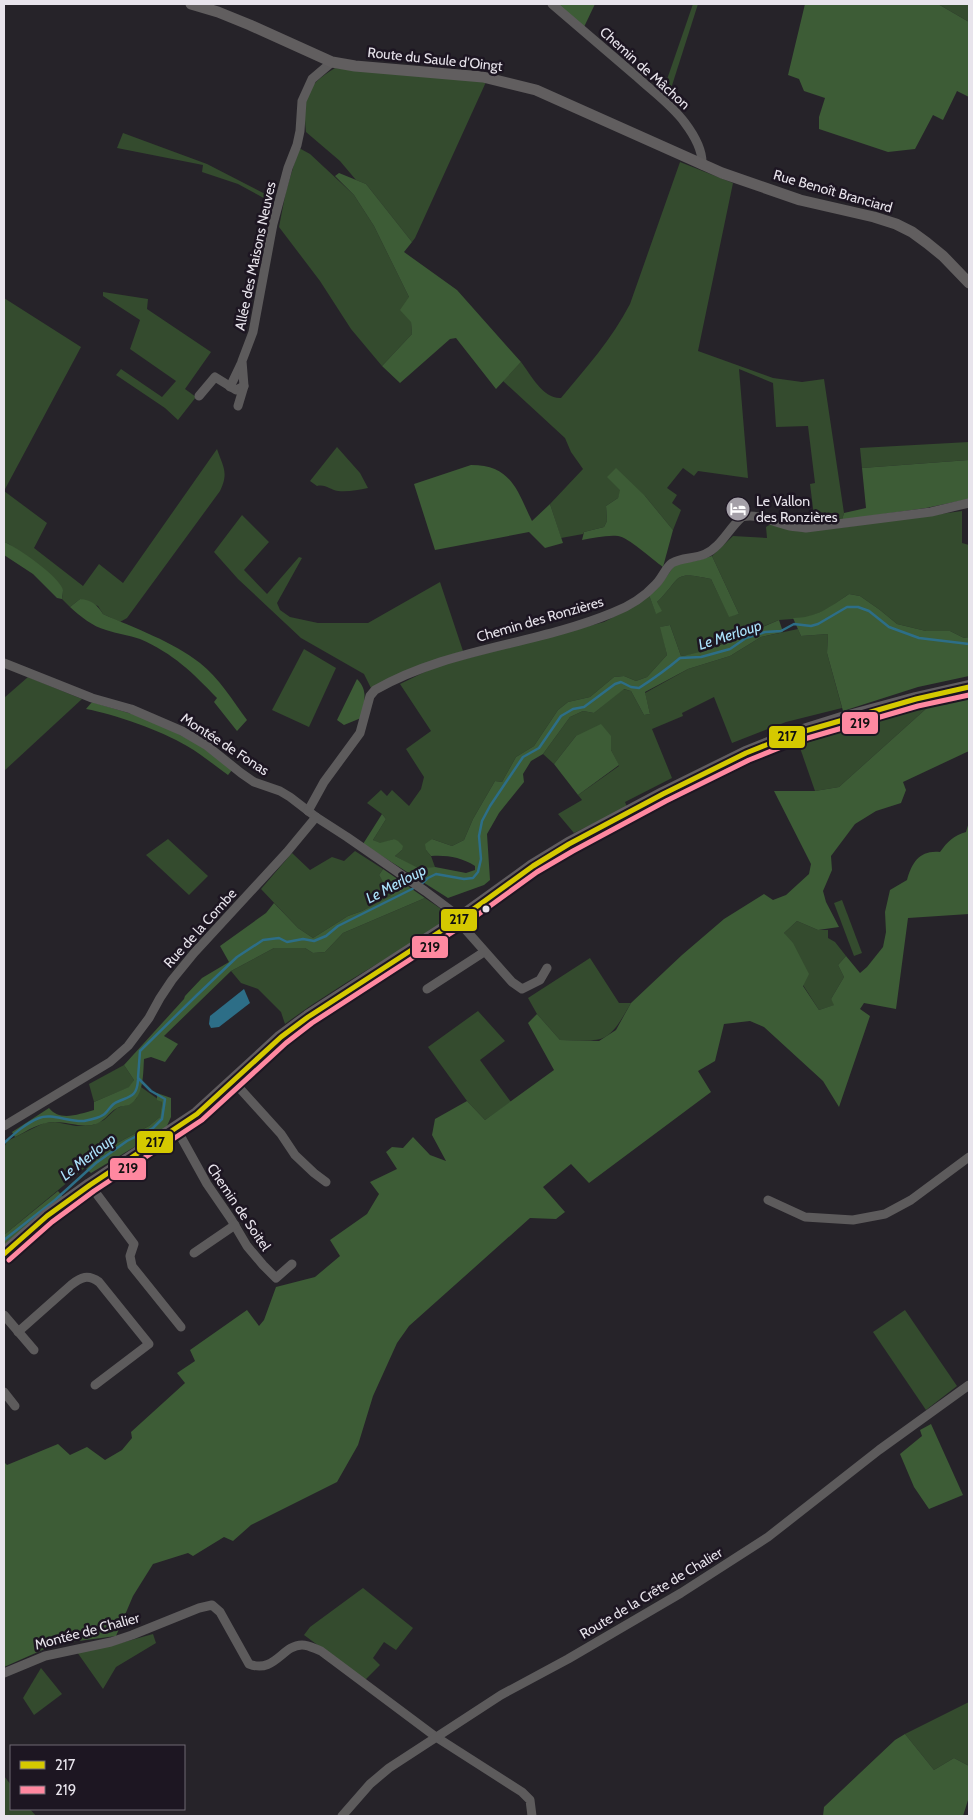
<svg xmlns="http://www.w3.org/2000/svg" width="973" height="1820" viewBox="0 0 973 1820" font-family="Cabin,sans-serif">
<rect width="100%" height="100%" fill="#262329"/>
<g fill="#344b2e">
<polygon points="693,4 698,4 668,98 662,94"/>
<polygon points="938,4 969,4 969,22"/>
<path d="M335 68 486 82 415 238 412 242 366 184 356 180 340 161 306 132C303 97 304 87 335 68Z"/>
<polygon points="123,133 207,164 273,198 273,203 238,184 202,172 203,165 117,148"/>
<polygon points="299,148 310,154 354,195 374,226 409,297 412,334 382,366 351,329 320,281 279,227 286,191"/>
<path d="M680 162 733 183 698 351 773 378 802 382 824 379 844 513 842 520 815 524 810 484 815 483 808 426 776 427 773 383 739 369 748 478 698 471 694 476 683 468 667 488 677 495 672 503 681 510 673 530 645 496 621 490 618 498 606 506 607 521 604 527 584 532 583 534 561 538 550 504 583 469 571 452 565 438 503 381 521 362C531 375 543 399 561 398 586 368 612 339 630 304Z"/>
<polygon points="103,292 148,299 147,309 211,352 185,389 196,397 178,420 165,408 116,375 121,369 162,397 176,381 130,349 140,320 103,296"/>
<path d="M4 298 81 347 4 491 47 523 34 548 83 586 99 564 123 583 217 449C223 467 229 472 220 491L127 618 120 622 103 614 98 606 80 599 70 607 62 599 63 590 9 544 4 542Z"/>
<polygon points="969,442 969,460 862,468 860,448"/>
<path d="M337 447 360 473 368 488C358 490 348 492 338 491 330 490 326 484 317 486L310 481Z"/>
<path d="M962 511V543L969 545V637L964 638 950 631H926L897 624 880 610 860 596 849 594 826 610 806 618 779 620 697 654 681 656 670 625 661 627 667 655 647 677 636 681 624 676 614 677 590 697 568 702 558 710 534 746 516 757 502 782 495 781 473 819 464 840 452 846 432 839 426 850 431 856 435 867 418 869 395 856 402 850 394 839 380 844 373 840 386 819 382 814 367 803 381 790 387 796 392 790 409 806 421 789 424 777 406 749 431 731 400 684 435 667 604 622 635 606 649 595 656 613 657 602C682 578 671 570 711 579L729 616 739 614 712 556 733 536 767 538 766 527 771 524 799 531 838 528Z"/>
<polygon points="242,515 269,542 244,570 267,594 299,557 302,558 277,603 280,610 290,617 318,623 368,623 440,582 463,651 423,664 371,688 364,674 301,638 238,579 214,552"/>
<polygon points="798,629 801,636 828,634 827,653 842,708 786,722 732,743 714,697 682,713 683,716 652,729 672,778 625,802 627,807 574,833 558,814 582,800 578,795 619,766 611,750 611,736 576,736 554,764 543,754 570,717 583,711 594,713 623,689 631,691 644,715 650,714 645,693 688,669 730,656 761,637"/>
<polygon points="304,649 336,668 309,727 272,710"/>
<polygon points="28,677 82,699 4,771 4,698"/>
<polygon points="928,707 839,787 815,791 799,745 874,722"/>
<polygon points="168,839 208,876 189,895 146,855"/>
<polygon points="355,851 383,869 379,875 392,896 362,911 348,916 313,938 298,928 261,889 292,853 310,870 332,857 344,861"/>
<path d="M425 898 447 913 446 921C393 956 336 986 285 1024L281 1012 258 989 241 983 231 971 274 948H305L313 953 325 952 343 933Z"/>
<polygon points="842,900 862,953 854,956 834,903"/>
<polygon points="797,921 818,930 828,930 828,938 835,942 846,956 838,965 844,977 831,999 835,1005 819,1010 803,985 784,933"/>
<path d="M590 958 619 1003H631C607 1045 606 1041 560 1040L537 1014 528 998Z"/>
<polygon points="478,1011 505,1041 480,1060 511,1102 485,1120 467,1101 428,1047"/>
<polygon points="124,1065 134,1080 130,1087 94,1102 89,1084"/>
<polygon points="141,1087 162,1102 160,1117 149,1126 110,1147 4,1235 4,1148 7,1141 44,1123 55,1122 76,1126 93,1125 104,1120 117,1108 129,1104 136,1099"/>
<polygon points="905,1310 957,1386 926,1410 873,1332"/>
<polygon points="363,1588 413,1628 396,1650 384,1642 373,1658 380,1665 365,1680 304,1635 310,1627"/>
<polygon points="153,1634 156,1643 116,1667 103,1689 77,1652 117,1644"/>
<polygon points="41,1668 62,1694 34,1715 23,1698"/>
<polygon points="969,1702 969,1766 954,1758 934,1770 905,1734"/>
<polygon points="4,1776 11,1785 11,1809 30,1809 36,1816 5,1816 4,1814"/>
</g>
<g fill="#3d5c36">
<polygon points="560,4 595,4 584,27 559,6"/>
<polygon points="805,4 938,4 969,22 969,97 957,91 943,120 933,115 915,149 888,152 819,129 819,117 825,98 804,91 799,79 788,75"/>
<polygon points="339,173 366,184 412,242 404,252 457,290 521,362 496,389 456,338 450,339 400,383 382,366 412,334 411,322 400,310 409,297 374,226 354,195 335,176"/>
<polygon points="969,460 969,499 926,508 842,520 844,513 866,508 862,468"/>
<path d="M471 465C512 465 517 491 532 521L550 504 563 543 545 548 529 532 435 550 414 484Z"/>
<path d="M616 468 645 496 673 530 663 567C652 559 628 537 618 536 606 535 594 538 582 540L584 532 604 527 607 521 606 506 618 498 620 490 607 477Z"/>
<path d="M4 542C16 546 61 578 63 590 63 593 62 596 62 599L57 598 33 574 4 555Z"/>
<path d="M712 556 739 614 729 617 711 579C671 570 682 578 657 602L662 611 656 614 649 595 660 586 674 566 679 564 699 560Z"/>
<path d="M849 594 860 596 880 610 897 624 926 631H950L964 638 969 637V676L918 687 843 711 827 653 828 634 801 636 793 618C816 618 830 607 849 594Z"/>
<path d="M80 599C92 600 97 605 103 614 134 628 174 642 200 663 219 678 233 701 247 720L237 731 214 702 217 698C192 672 174 654 140 639 129 635 117 634 106 630 92 626 81 617 70 607Z"/>
<path d="M779 620 783 632 761 637 730 656 688 669 645 692 650 714 644 715 631 691 624 689 594 713 583 711 570 717 543 754 531 761 523 774 524 782 499 813 487 834 490 880 484 885 448 898 363 844 382 814 386 819 373 840 380 843 394 839 398 841 403 846 402 850 395 856 418 868 435 867 466 873 475 870V866C461 857 447 855 431 856L426 850 425 844 432 839 452 846 464 840 473 819 495 781 502 782 516 757 534 746 558 710 568 702 590 697 614 677 624 676 636 681 647 677 667 655 660 627 670 625 681 656C700 653 730 645 742 630L748 633Z"/>
<path d="M357 679C369 691 364 703 361 718L344 725 337 720Z"/>
<path d="M969 694V751L903 782 906 790 901 803 876 811 855 824 831 856 832 870 823 891 826 902 839 927 818 930 797 921 784 933 793 943 809 974 803 986 819 1010 834 1005 831 999 844 977 838 965 846 956 860 973 867 967 883 947 886 932 885 912 890 890 907 880C912 862 920 850 940 852 948 841 953 836 966 832L969 822V914L908 918 896 1009 864 1003 860 1009 870 1016 839 1107 823 1081 764 1027 750 1021 724 1024 715 1061 698 1071 711 1092 589 1183 571 1164 543 1187 565 1212 556 1219 530 1218 409 1326 397 1343 373 1396 358 1445 337 1482 251 1525 233 1541 224 1537 193 1556 188 1553 153 1564 133 1596 116 1636 56 1644 4 1667V1462L7 1465 58 1444 70 1455 87 1447 105 1460 122 1450 132 1438 131 1432 185 1383 177 1373 195 1361 190 1350 247 1310 259 1326 264 1320 276 1287 315 1277 340 1256 330 1240 367 1214 379 1194 370 1182 397 1169 386 1152 392 1147 403 1148 413 1137 430 1155 446 1161 432 1135 435 1119 467 1101 485 1120 554 1070 528 1023 537 1014 560 1040 599 1041 616 1030 631 1003 682 955 724 919 764 894 773 900 786 895 809 874 811 864 774 791H815L839 787 928 707 948 704 960 695Z"/>
<path d="M92 702 152 720 201 746 232 770 228 775C214 765 201 754 187 746 162 731 114 714 86 709Z"/>
<polygon points="601,724 611,736 611,750 619,765 578,795 554,764 576,736"/>
<path d="M383 869 425 898 343 933 325 952 313 953 305 948H274L231 971 164 1036 178 1044 165 1062 151 1057 144 1059C143 1074 144 1097 129 1105 125 1106 121 1106 117 1108 108 1113 104 1123 92 1125 79 1127 67 1122 54 1122 40 1122 27 1131 15 1137L12 1132 49 1108C60 1122 79 1114 94 1110V1102L129 1087 134 1080 124 1065 184 999 185 996 202 978 229 962 220 946 266 913 274 903 298 928 313 938 348 916 362 911 391 896 379 875Z"/>
<polygon points="157,1093 171,1098 171,1117 166,1128 91,1173 86,1169 110,1147 149,1126 160,1117 162,1102 157,1100"/>
<polygon points="58,1191 63,1197 4,1246 4,1235"/>
<polygon points="931,1424 963,1495 929,1509 914,1487 900,1454 922,1436 920,1430"/>
<polygon points="905,1734 934,1770 954,1758 969,1766 969,1797 963,1816 823,1816 824,1807 895,1740"/>
</g>
<polygon fill="#2d6e87" points="244,989 250,1003 219,1027 211,1028 209,1024 210,1016"/>
<g fill="none" stroke-linecap="round" stroke-linejoin="round">
<g stroke="#2d6e87" stroke-width="2.5">
<path d="M420 885 428 878 436 874 464 879 473 878 478 872 481 859 479 836 482 821 490 806 523 757 539 748 561 716 573 709 584 707 615 684 621 682 631 687 639 688C653 679 667 669 680 658L701 657 730 649 746 638 765 632 781 631 794 624 811 626 818 624 847 607H858L869 611 889 627 919 638 969 644"/>
<path d="M4 1143C14 1134 26 1123 39 1118 51 1113 69 1122 84 1121 89 1120 99 1118 103 1115 108 1112 111 1104 117 1102 130 1096 137 1097 138 1080"/>
<polyline points="4,1240 55,1200 96,1163 127,1141 153,1128 162,1119 165,1099 151,1091 138,1078 140,1051 196,996 237,957 263,940 279,938 287,942 303,939 314,941 326,936 338,926 416,887"/>
</g>
<g stroke="#5d5b5c" stroke-width="9">
<path d="M552 4C580 28 608 52 636 76 652 91 672 105 685 123 694 135 703 150 702 165"/>
<polyline points="230,387 241,364"/>
<polyline points="199,396 215,377 236,390 244,386"/>
<polyline points="238,406 244,386 242,361 253,332 273,224 288,168 297,145 300,131 302,101 312,79 332,62"/>
<polyline points="4,663 92,698 131,709 182,731 206,745 241,773 254,782 280,791 290,797 316,817 347,837 425,891 461,918 465,929 512,982 522,989 540,980 547,968"/>
<path d="M308 811 324 782 360 733 370 696 375 690C448 648 535 645 612 613 628 607 645 596 656 584 662 578 666 567 672 563 682 557 694 559 705 554 721 547 729 528 742 517 758 513 775 523 790 526 795 527 801 527 806 528L931 512 969 503"/>
<polyline points="427,989 484,952"/>
<polyline points="234,1082 281,1134 295,1155 314,1173 326,1182"/>
<polyline points="4,1126 110,1062 128,1046 149,1018 160,998 172,980 194,953 287,852 316,817"/>
<polyline points="176,1128 207,1184 231,1219 247,1246 263,1265 276,1278 292,1264"/>
<polyline points="90,1185 134,1244 130,1256 132,1266 181,1327"/>
<polyline points="768,1200 805,1217 853,1220 885,1214 911,1200 969,1157"/>
<polyline points="194,1253 235,1225"/>
<polyline points="4,1315 34,1350"/>
<path d="M18 1332 71 1285C81 1277 88 1274 99 1282L149 1344 95 1385"/>
<polyline points="4,1392 15,1406"/>
<path d="M4 1673 45 1656 111 1642 132 1635 199 1608 212 1605 220 1612 249 1664C275 1674 282 1645 302 1645 309 1645 315 1649 321 1651L436 1737 522 1792 530 1800 532 1816"/>
<polyline points="342,1816 370,1784 389,1768 501,1695 568,1659 681,1593 768,1537 879,1450 969,1385"/>
</g>
<polyline stroke="#615e5f" stroke-width="11" points="191,4 218,12 250,25 332,62 355,66 483,77 536,90 722,173 800,200 874,217 896,224 912,232 927,243 943,256 969,283"/>
<polyline stroke="#605c5f" stroke-width="14" points="4,1254 47,1216 90,1185 197,1114 281,1037 308,1017 461,918 533,866 569,844 663,794 746,753 791,735 842,719 916,699 969,687"/>
<defs>
<polyline id="bus-1" points="4,1254 47,1216 90,1185 197,1114 281,1037 308,1017 461,918 533,866 569,844 663,794 746,753 791,735 916,699 969,687"/>
<polyline id="bus-2" points="9,1260 52,1222 94,1191 202,1120 286,1043 312,1023 465,924 537,872 573,851 666,801 749,760 794,742 918,706 969,695"/>
</defs>
<use href="#bus-1" stroke="#1d1622" stroke-width="9"/>
<use href="#bus-2" stroke="#1d1622" stroke-width="9"/>
<use href="#bus-1" stroke="#d5c900" stroke-width="5"/>
<use href="#bus-2" stroke="#ff88a0" stroke-width="5"/>
</g>
<defs>
<symbol id="hotel-disc" viewBox="-11 -11 22 22"><circle r="9.5" fill="#a4a0a8" stroke="#1d1622"/><path d="M-6-4.5h1.5V1H6V5H4.5V3h-9V5H-6ZM-4 0a1.8 1.8 0 1 1 3.6 0ZM.5 0V-2.5h3Q6-2.5 6 0Z" fill="#fff"/></symbol>
</defs>
<g fill-rule="evenodd">
<use href="#hotel-disc" x="724" y="495" width="28" height="28"/>
</g>
<circle fill="#e8e4ec" stroke="#1d1622" stroke-width="2" cx="486" cy="909" r="4.5"/>
<g text-anchor="middle" stroke-width="5" stroke-linejoin="round" paint-order="stroke">
<g font-size="14" fill="#e8e4ec" stroke="#1d1622">
<text transform="translate(435 59) rotate(6)" y="5">Route du Saule d'Oingt</text>
<text transform="translate(645 68) rotate(42)" y="5">Chemin de Mâchon</text>
<text transform="translate(833 191) rotate(16)" y="5">Rue Benoît Branciard</text>
<text transform="translate(255 256) rotate(-78)" y="5">Allée des Maisons Neuves</text>
<text transform="translate(540 619) rotate(-16)" y="5">Chemin des Ronzières</text>
<text transform="translate(225 744) rotate(33)" y="5">Montée de Fonas</text>
<text transform="translate(200 928) rotate(-48)" y="5">Rue de la Combe</text>
<text transform="translate(239 1207) rotate(56)" y="5">Chemin de Soitel</text>
<text transform="translate(651 1593) rotate(-31)" y="5">Route de la Crête de Chalier</text>
<text transform="translate(87 1631) rotate(-15)" y="5">Montée de Chalier</text>
</g>
<g font-size="14" fill="#e8e4ec" stroke="#1d1622" text-anchor="start">
<text x="756" y="506">Le Vallon<tspan x="756" dy="16">des Ronzières</tspan></text>
</g>
<g font-size="15" font-style="italic" fill="#ace4fd" stroke="#1d1622">
<text transform="translate(730 635) rotate(-18)" y="5">Le Merloup</text>
<text transform="translate(396 884) rotate(-28)" y="5">Le Merloup</text>
<text transform="translate(88 1157) rotate(-38)" y="5">Le Merloup</text>
</g>
</g>
<g stroke="#1d1622" stroke-width="2">
<rect x="841" y="711" width="38" height="24" rx="5" fill="#ff88a0"/>
<rect x="768" y="725" width="38" height="24" rx="5" fill="#d5c900"/>
<rect x="440" y="908" width="38" height="24" rx="5" fill="#d5c900"/>
<rect x="411" y="935" width="38" height="24" rx="5" fill="#ff88a0"/>
<rect x="136" y="1130" width="38" height="24" rx="5" fill="#d5c900"/>
<rect x="109" y="1157" width="38" height="24" rx="5" fill="#ff88a0"/>
</g>
<g font-size="14" text-anchor="middle" font-weight="bold" fill="#111">
<text x="860" y="728">219</text>
<text x="787" y="741">217</text>
<text x="459" y="924">217</text>
<text x="430" y="952">219</text>
<text x="155" y="1147">217</text>
<text x="128" y="1173">219</text>
</g>
<rect width="973" height="1820" fill="none" stroke="#e8e4ec" stroke-width="10"/>
<rect x="10" y="1745" width="175" height="65" fill="#1d1622" stroke="#6e6873"/>
<rect x="20" y="1761" width="25" height="8" fill="#d5c900" stroke="#6e6873"/>
<text x="55" y="1770" font-size="15" fill="#e8e4ec">217</text>
<rect x="20" y="1786" width="25" height="8" fill="#ff88a0" stroke="#6e6873"/>
<text x="55" y="1795" font-size="15" fill="#e8e4ec">219</text>
</svg>
